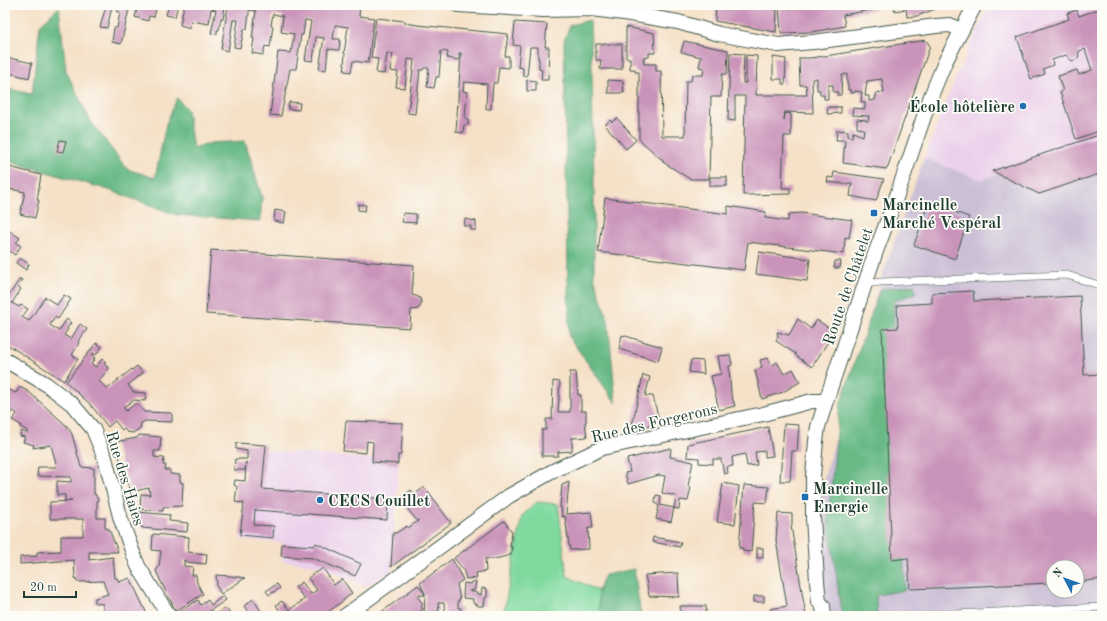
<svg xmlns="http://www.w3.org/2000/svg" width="1107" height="621" viewBox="0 0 1107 621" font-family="'Old Standard TT',serif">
<rect width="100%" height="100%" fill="#fdfcf7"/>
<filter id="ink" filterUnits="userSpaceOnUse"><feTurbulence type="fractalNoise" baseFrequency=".025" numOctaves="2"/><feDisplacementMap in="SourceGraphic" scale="8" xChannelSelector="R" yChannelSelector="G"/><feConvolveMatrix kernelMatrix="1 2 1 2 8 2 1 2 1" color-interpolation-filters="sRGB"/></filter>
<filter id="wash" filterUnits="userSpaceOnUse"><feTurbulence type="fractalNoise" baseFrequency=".012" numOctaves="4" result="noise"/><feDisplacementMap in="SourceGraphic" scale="16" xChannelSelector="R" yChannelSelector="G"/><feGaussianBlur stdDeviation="0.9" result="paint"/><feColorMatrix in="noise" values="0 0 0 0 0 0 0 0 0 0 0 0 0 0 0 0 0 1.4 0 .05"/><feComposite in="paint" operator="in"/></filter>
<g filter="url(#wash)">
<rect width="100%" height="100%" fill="#f5e1c7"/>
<g fill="#ebd1eb">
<polygon points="989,5 1102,5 1102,138 981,180 924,158 957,75"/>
<polygon points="248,449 399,461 391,572 366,586 320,566 282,561 284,543 241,540"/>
</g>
<path fill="#cbbfd5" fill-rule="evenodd" d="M1102 138V616H827L813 517 880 282 924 158 981 180ZM1053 567H1077V591H1053Z"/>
<polygon fill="#7fd99f" stroke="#4f8b6a" points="537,502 558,504 567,576 598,591 600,616 503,616 522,516"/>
<g fill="#67b986" stroke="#437b5d">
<polygon points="59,7 66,71 91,122 127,169 155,178 166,124 177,98 187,110 193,149 211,143 245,141 262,197 260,221 177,215 109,190 5,160 5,88 32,94 40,25"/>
<polygon points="590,20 592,72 594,184 594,277 608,320 616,403 569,337 564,41 570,25"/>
<polygon points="914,285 916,293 897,300 893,302 905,590 876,595 877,616 842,616 828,517 840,405 880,289"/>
<polygon points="634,569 641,616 600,616 598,591 605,575"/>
</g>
<g id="blocks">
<g fill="#ca94ba" fill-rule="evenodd">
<polygon points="103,5 130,5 121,44 112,42 114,28 117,28 120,12 117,12 118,8 112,7 107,28 100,27 106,6"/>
<polygon points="138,5 157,5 154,17 149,16 148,21 135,17"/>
<polygon points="169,5 178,5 175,17 166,15"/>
<polygon points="184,5 360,5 359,16 374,18 368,63 353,61 351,72 344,71 345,65 344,65 345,53 344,53 348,27 335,25 333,39 340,39 339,50 328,49 326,70 319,69 324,38 316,37 313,61 305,60 311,21 305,20 303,35 301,35 296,69 290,69 281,116 270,115 278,52 291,53 294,34 281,32 283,16 273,14 271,25 273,26 270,47 265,46 263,55 252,53 254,38 252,38 256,11 249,10 249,13 247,29 244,29 240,48 234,47 238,20 233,20 228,51 221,49 226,18 228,7 225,7 223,19 221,18 219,30 217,30 217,34 211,33 216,10 211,9 209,24 191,21 190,28 180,25"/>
<polygon points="716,5 773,5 772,9 777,10 776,32 715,21"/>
<polygon points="779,5 789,5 789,9 794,8 794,5 893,6 843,15 845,26 812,32 781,33"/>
<polygon points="894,5 946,5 917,16 907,17 906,9 895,11"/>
<polygon points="1102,8 1102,130 1076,139 1060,92 1063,91 1058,76 1077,70 1079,75 1092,70 1085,49 1079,51 1079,52 1078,59 1072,61 1066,55 1052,60 1053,65 1043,69 1045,74 1031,79 1017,37 1069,19 1067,13 1077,10 1079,16"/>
<polygon points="376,18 405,21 405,23 417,25 508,34 505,56 509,56 509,68 499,67 497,83 493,83 491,109 486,109 487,84 464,82 463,91 467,92 465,118 468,119 468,125 464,125 463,133 456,132 461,53 459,53 459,60 447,58 448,52 441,51 439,77 436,77 434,88 427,87 429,68 424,68 423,70 420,70 415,114 408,113 414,60 408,59 405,88 396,87 398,72 390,71 393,54 387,53 384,74 376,73 378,59 371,58"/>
<polygon points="515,22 547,24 545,47 549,47 548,80 541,80 542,70 539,69 539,59 538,59 538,47 530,47 527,76 523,76 523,68 518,67 520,46 513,45"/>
<polygon points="626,27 654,33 655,53 649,53 649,57 643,58 644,64 656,64 656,71 661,71 662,136 685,136 686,81 691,81 692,75 703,75 704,68 699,67 701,57 681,52 684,41 712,47 728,50 727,74 722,74 721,97 711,97 709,179 690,179 663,162 663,159 661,159 639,139 639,72 635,72 635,69 630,69 630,58 626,58"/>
<path d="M926 40 930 46 887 169 843 163 845 140H836L837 130 848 131V136L852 137 853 132 863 136 864 129 857 128V119L866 120V121H868L869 116 852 115 853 108 865 109V102H861L862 92 855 91 854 93H850L851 90H848V84H847V74L842 75 841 95H837L838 92H833V85H828V99H824V95H820V90H817V78L812 79 813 113 785 112 784 120 785 113 791 114V136H784L782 188H790V194L743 195 745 96H735V121L728 120 730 53 744 54 743 83H746V55L757 56 756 95H807L806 85H800L799 58H810L825 56ZM882 79 884 93 877 92 875 100 869 101V96H865L867 81Z"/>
<polygon points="596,44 622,44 622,69 600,69 601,60 596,60"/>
<polygon points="5,57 32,63 29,78 5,72"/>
<polygon points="773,57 786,59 785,84 782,84 782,79 773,79"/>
<polygon points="527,80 536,81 536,91 527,91"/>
<polygon points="608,80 623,81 624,93 608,93"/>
<polygon points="289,102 300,103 299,110 288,109"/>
<polygon points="828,107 841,107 841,113 827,114"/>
<polygon points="617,118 636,140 626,149 605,125 610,120 612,122"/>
<polygon points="1102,134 1102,173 1039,194 992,171"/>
<polygon points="60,140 66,141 63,152 57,151"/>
<polygon points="5,166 41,175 37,200 39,200 35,218 20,214 25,192 5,188"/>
<polygon points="834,172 884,179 876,201 850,196 852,183 849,183 847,184 827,182 828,177 833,178"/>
<rect x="710" y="177" width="17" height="9"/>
<polygon points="605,198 728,214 728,206 766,212 765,218 788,221 789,214 801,213 852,220 849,238 845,237 844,254 748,242 744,270 598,252"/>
<polygon points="928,203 969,217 955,259 914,245 920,228 921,229 924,220 923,219"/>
<polygon points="358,204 366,205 365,211 358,210"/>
<polygon points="275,210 286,212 284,223 274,221"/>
<polygon points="403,213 416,214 416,223 402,222"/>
<polygon points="465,219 476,221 476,230 470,230 471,226 464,226"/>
<polygon points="5,228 20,238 16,243 21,246 15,255 5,248"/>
<polygon points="211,250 414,265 412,295 416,296 420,298 421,301 421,305 418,309 411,310 410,328 206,314"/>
<polygon points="759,252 810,259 807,281 756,274"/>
<polygon points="20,258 29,264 26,270 16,263"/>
<polygon points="835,261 841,261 840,268 834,268"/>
<polygon points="20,279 22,280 18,287 21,289 12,303 19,307 21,305 28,309 22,317 29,321 45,297 57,305 64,295 71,299 58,319 55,317 50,325 59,331 67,319 71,323 67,328 68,329 64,335 71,339 80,324 87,329 78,342 79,343 72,355 78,359 64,381 5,343 5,301"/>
<polygon points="973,291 974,301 1080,296 1084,375 1102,374 1102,579 1077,582 1077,567 1053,567 1053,583 910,589 908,558 892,560 882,329 898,328 897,305 932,303 932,293"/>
<polygon points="798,319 811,329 817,320 832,330 829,340 812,367 795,355 796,354 776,341 778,336 777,332 789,335"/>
<polygon points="622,335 662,347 658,361 619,349"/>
<polygon points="96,343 102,347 96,355 93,353 92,355 95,358 91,364 96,367 102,359 106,362 104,364 109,368 99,381 107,389 132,369 132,370 137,366 143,373 128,385 133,392 146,393 145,401 134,400 123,407 126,411 136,403 144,412 172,413 172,422 145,421 141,423 140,428 133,433 127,432 124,429 122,430 115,421 108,427 90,404 66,382"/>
<polygon points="730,355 732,365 729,366 731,394 735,406 719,410 711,376 721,374 718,356"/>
<polygon points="768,358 772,366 777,362 784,374 793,369 800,382 783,392 762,399 755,370 762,368 760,360"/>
<polygon points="691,360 703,361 704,374 689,372"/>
<polygon points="570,372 576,372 578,395 581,395 581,411 586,411 586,422 585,422 587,437 572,438 572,451 558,452 558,456 542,456 542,430 546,430 546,419 552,419 553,381 560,382 558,412 570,412"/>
<polygon points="643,375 650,377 645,396 653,396 660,424 631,430"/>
<polygon points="20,387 29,392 67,426 72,434 81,467 94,468 94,494 95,494 99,501 97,501 97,518 105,518 105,528 109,529 118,552 89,552 89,560 113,557 115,578 117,578 119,582 130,578 148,616 95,616 96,610 103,611 103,604 95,603 95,598 108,594 105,587 103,581 77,582 77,579 75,579 74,560 20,564 20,557 37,556 37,552 61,551 61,536 83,536 83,519 50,519 50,502 72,501 65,501 65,495 57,495 57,481 71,482 71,477 37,476 38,467 57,467 51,445 33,448 34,445 23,442 25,437 20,436 21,431 27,433 29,432 20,427 21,425 12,420 17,414 13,410 11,413 7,411 5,414 5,388 16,393"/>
<polygon points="346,421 403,423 401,455 398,455 398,464 372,462 373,442 367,441 366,453 343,451"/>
<polygon points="784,424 799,425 797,451 792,451 790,481 780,481"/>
<polygon points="768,427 773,456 765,457 765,451 755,452 757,465 747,466 745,454 732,457 733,466 727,467 728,473 724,474 721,459 713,459 713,464 699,463 699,458 687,457 688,444"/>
<polygon points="139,435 161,437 160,451 154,451 154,457 164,458 163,465 166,465 165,470 170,470 170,474 180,475 180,482 183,483 182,506 163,507 163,511 140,509 141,494 150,495 149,488 131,492 114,442 137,438"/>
<polygon points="236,443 266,445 262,489 388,499 387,520 255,510 254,525 274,526 273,538 240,535 244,503 235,502 237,487 236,486 234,485 235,480 245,481 246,462 245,470 234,470 235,459 247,459 247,451 236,449"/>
<polygon points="671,448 670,457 693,462 688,486 691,487 688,501 680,500 679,509 674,508 676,496 662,493 665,476 659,475 628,484 625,473 630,472 627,459"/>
<polygon points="569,482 566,514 591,512 593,528 588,528 589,549 570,550 568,539 565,516 562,517 561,507 560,507 562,485"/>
<polygon points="723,483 739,486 735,524 717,522"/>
<polygon points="744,485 769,487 767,503 755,502 751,552 743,551 743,548 739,548"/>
<polygon points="424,487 451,523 391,567 393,533 396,533 407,526 408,528 418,521 418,520 417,521 400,499 411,490 414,495"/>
<polygon points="656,495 661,496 660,505 674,508 671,522 656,519 659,506 655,503"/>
<polygon points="138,512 170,515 169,521 188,523 187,532 142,528"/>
<polygon points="778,513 792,514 792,526 791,526 806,616 754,616 754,614 771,614 770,609 787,606 776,540"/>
<polygon points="504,521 512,532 510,547 512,547 511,555 495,559 485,559 486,571 476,573 477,578 466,579 463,569 454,558"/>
<polygon points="153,534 189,537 188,552 207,554 206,564 187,562 184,560 184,566 193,567 192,575 196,575 197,583 203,594 176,611 163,586 156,571 159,566 161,551 152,550"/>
<polygon points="653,537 681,542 680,547 652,542"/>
<polygon points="316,543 361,564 355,576 313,558 281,556 282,544 314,546"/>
<rect x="757" y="548" width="6" height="10"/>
<polygon points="452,559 463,580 457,584 460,600 458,600 458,608 461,608 460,616 445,616 444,603 438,603 439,611 432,612 432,616 424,616 425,594 420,583"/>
<polygon points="323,568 334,585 342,579 352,593 345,599 323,616 283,616 276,605 282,601 289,610 305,599 295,587 302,582 311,594 317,590 308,578 315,572 316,573"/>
<polygon points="678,573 679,597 649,596 645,575"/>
<polygon points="216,575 230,576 245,578 221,594 216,585 217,584"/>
<polygon points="472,582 476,582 474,591 470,590 470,592 474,592 481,595 482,588 487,589 487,597 485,598 484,606 478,606 478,605 473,603 473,599 463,598 464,583 471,584"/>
<polygon points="277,584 280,588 269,595 266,591"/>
<polygon points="418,585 425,594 420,596 419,594 417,596 423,604 421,606 423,609 414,616 376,616"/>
<polygon points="223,596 226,600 202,616 179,616 177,613 198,600 201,605 208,600 211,605"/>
<rect x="754" y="596" width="10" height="6"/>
<polygon points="253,599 261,611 254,616 251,616 244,606"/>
<polygon points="680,606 706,606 706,616 681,616"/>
<polygon points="226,608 230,614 229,615 230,616 212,616"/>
</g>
</g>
</g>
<g filter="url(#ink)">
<use href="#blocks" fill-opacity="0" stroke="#3f564a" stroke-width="1"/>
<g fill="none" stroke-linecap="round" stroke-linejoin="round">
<defs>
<g id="service">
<polyline points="865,284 880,282 1067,275 1102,286"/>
<polyline points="935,615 1102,607"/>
</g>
<g id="minor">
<polyline points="458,5 543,10 591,9 624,13 678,22 719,34 778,45 813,42 936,26 950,25 961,30"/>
<polyline points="5,360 46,384 72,404 93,429 105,458 121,520 130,545 138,566 169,616"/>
<polyline points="345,616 509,496 553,471 602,448 763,414 812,401 826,401"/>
<polyline points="824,616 823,606 819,602 817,581 813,517 813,476 816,441 818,427 826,401 875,254 896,198 931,96 945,62 975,5"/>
</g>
</defs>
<use href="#service" stroke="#3f564a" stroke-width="8"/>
<use href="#minor" stroke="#3f564a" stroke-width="16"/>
<use href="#service" stroke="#fff" stroke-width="7"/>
<use href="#minor" stroke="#fff" stroke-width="14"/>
</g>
</g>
<g fill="#1f6fb2" stroke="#fdfcf7" stroke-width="1.5">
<circle cx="1023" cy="106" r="4"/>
<rect x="870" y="209" width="8" height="8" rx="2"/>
<rect x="801" y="493" width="8" height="8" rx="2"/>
<circle cx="320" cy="500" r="4"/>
</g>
<g text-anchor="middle" stroke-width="3.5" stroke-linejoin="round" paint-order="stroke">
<g font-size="16" font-weight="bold" fill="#1f3d34" stroke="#fdfcf7" text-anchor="start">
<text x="1015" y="112" text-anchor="end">École hôtelière</text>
<text x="882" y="210">Marcinelle<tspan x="882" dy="18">Marché Vespéral</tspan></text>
<text x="813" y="494">Marcinelle<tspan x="813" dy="18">Energie</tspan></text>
<text x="328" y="506">CECS Couillet</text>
</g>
<g font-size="16" fill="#1f3d34" stroke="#fdfcf7">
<text transform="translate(847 286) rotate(-71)" y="6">Route de Châtelet</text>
<text transform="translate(654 422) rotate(-13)" y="6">Rue des Forgerons</text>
<text transform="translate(126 478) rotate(73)" y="6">Rue des Haies</text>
</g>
</g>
<rect width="1107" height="621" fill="none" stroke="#fdfcf7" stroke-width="20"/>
<g transform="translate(1065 579) rotate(311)"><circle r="19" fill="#fdfcf7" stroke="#a4b0a9"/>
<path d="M0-3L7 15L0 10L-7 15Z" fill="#1f6fb2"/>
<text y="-6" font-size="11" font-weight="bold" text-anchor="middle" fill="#1f3d34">N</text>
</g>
<path d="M24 591v6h52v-6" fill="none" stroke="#1f3d34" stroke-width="2"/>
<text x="30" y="591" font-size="12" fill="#1f3d34" stroke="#fdfcf7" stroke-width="3" paint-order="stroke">20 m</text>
</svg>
